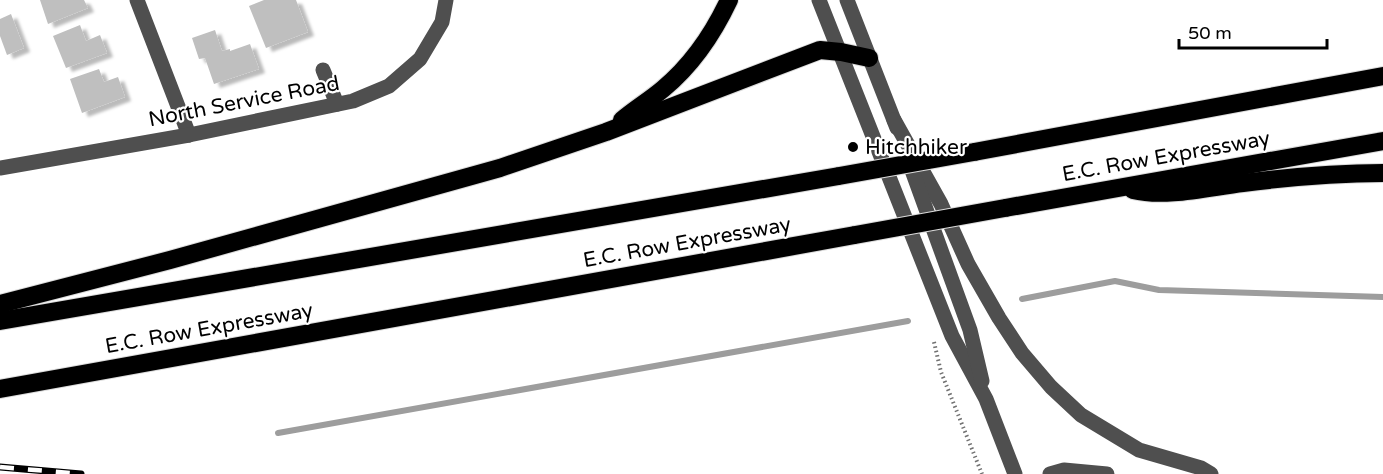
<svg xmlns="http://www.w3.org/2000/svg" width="1383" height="474" viewBox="0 0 1383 474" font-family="'Varela Round',sans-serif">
<defs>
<filter id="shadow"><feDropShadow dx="6" dy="4" stdDeviation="1.5" flood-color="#0004"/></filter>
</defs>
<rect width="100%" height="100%" fill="#fff"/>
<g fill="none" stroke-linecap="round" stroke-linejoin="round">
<g stroke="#9d9d9d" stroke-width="6">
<polyline points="1022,299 1115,281 1159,290 1383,297"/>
<polyline points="278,433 908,321"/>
</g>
</g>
<g fill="#bfbfbf" filter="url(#shadow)">
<polygon points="40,0 84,0 88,8 48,24"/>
<polygon points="264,0 296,0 308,32 266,48 249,6"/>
<polygon points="11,14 24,48 7,55 0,36 0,19"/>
<polygon points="80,25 86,41 100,35 107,53 66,68 53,36"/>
<polygon points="215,30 222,51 230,49 230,51 250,44 259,69 214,84 205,58 199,59 192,38"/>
<polygon points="99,69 104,82 118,77 125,97 82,113 70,79"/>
</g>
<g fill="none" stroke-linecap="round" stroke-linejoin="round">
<defs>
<g id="highway">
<path d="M622 120C635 109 650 100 663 89 692 65 713 34 729 0"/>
<polyline points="974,152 1383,76"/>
<path d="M1133 190C1166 198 1209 187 1243 183 1290 177 1337 173 1383 173"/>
<polyline points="1005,208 1383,141"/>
<polyline points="0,304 170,260 500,168 606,132 820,50 841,52 869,58"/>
<polyline points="0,321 839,176"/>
<polyline points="0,389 855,235"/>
</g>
</defs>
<use href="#highway" stroke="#dbdbdb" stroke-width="20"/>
<polyline stroke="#717171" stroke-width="4" stroke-dasharray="1.5 3" stroke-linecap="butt" points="934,342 941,372 982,474"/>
<g stroke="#4f4f4f" stroke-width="15">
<polyline points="137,0 189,135"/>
<polyline points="819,0 952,336 986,399 1015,474"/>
<polyline points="847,0 897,128"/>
<polyline points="323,70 337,104"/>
<polyline points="894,120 941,204 968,264 999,318 1022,353 1051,387 1081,415 1139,450 1201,468 1211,474"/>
<polyline points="910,165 970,330 982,381"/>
<polyline points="0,168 189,135 353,101 389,86 420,59 442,22 446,0"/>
<polyline points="1050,474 1064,470 1107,474"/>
</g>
<use href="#highway" stroke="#000" stroke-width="18"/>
<defs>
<polyline id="rail" points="0,467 81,474"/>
</defs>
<use href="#rail" stroke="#000" stroke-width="7"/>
<use href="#rail" stroke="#fff" stroke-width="4.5" stroke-dasharray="14" stroke-linecap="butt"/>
<defs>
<g id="highway-bridge">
<polyline points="839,176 974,152"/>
<polyline points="855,235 1005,208"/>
</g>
</defs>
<use href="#highway-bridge" stroke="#dbdbdb" stroke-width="20" stroke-linecap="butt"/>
<use href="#highway-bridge" stroke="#000" stroke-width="18"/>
</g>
<circle fill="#000" stroke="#fff" stroke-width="2" cx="853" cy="147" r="6"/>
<g text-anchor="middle" stroke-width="4.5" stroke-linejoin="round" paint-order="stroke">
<g font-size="21" fill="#000" stroke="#fff">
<text transform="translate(244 101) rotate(-11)" y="7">North Service Road</text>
<text transform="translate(1166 156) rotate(-10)" y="7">E.C. Row Expressway</text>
<text transform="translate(687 242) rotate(-10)" y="7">E.C. Row Expressway</text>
<text transform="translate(209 328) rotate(-10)" y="7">E.C. Row Expressway</text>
</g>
<g font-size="21" fill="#000" stroke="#fff" text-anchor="start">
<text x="865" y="154">Hitchhiker</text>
</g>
</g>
<path d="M1179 39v9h148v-9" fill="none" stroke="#000000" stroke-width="3"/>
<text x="1188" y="39" font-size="18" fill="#000000" stroke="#ffffff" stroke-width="4.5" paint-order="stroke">50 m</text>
</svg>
